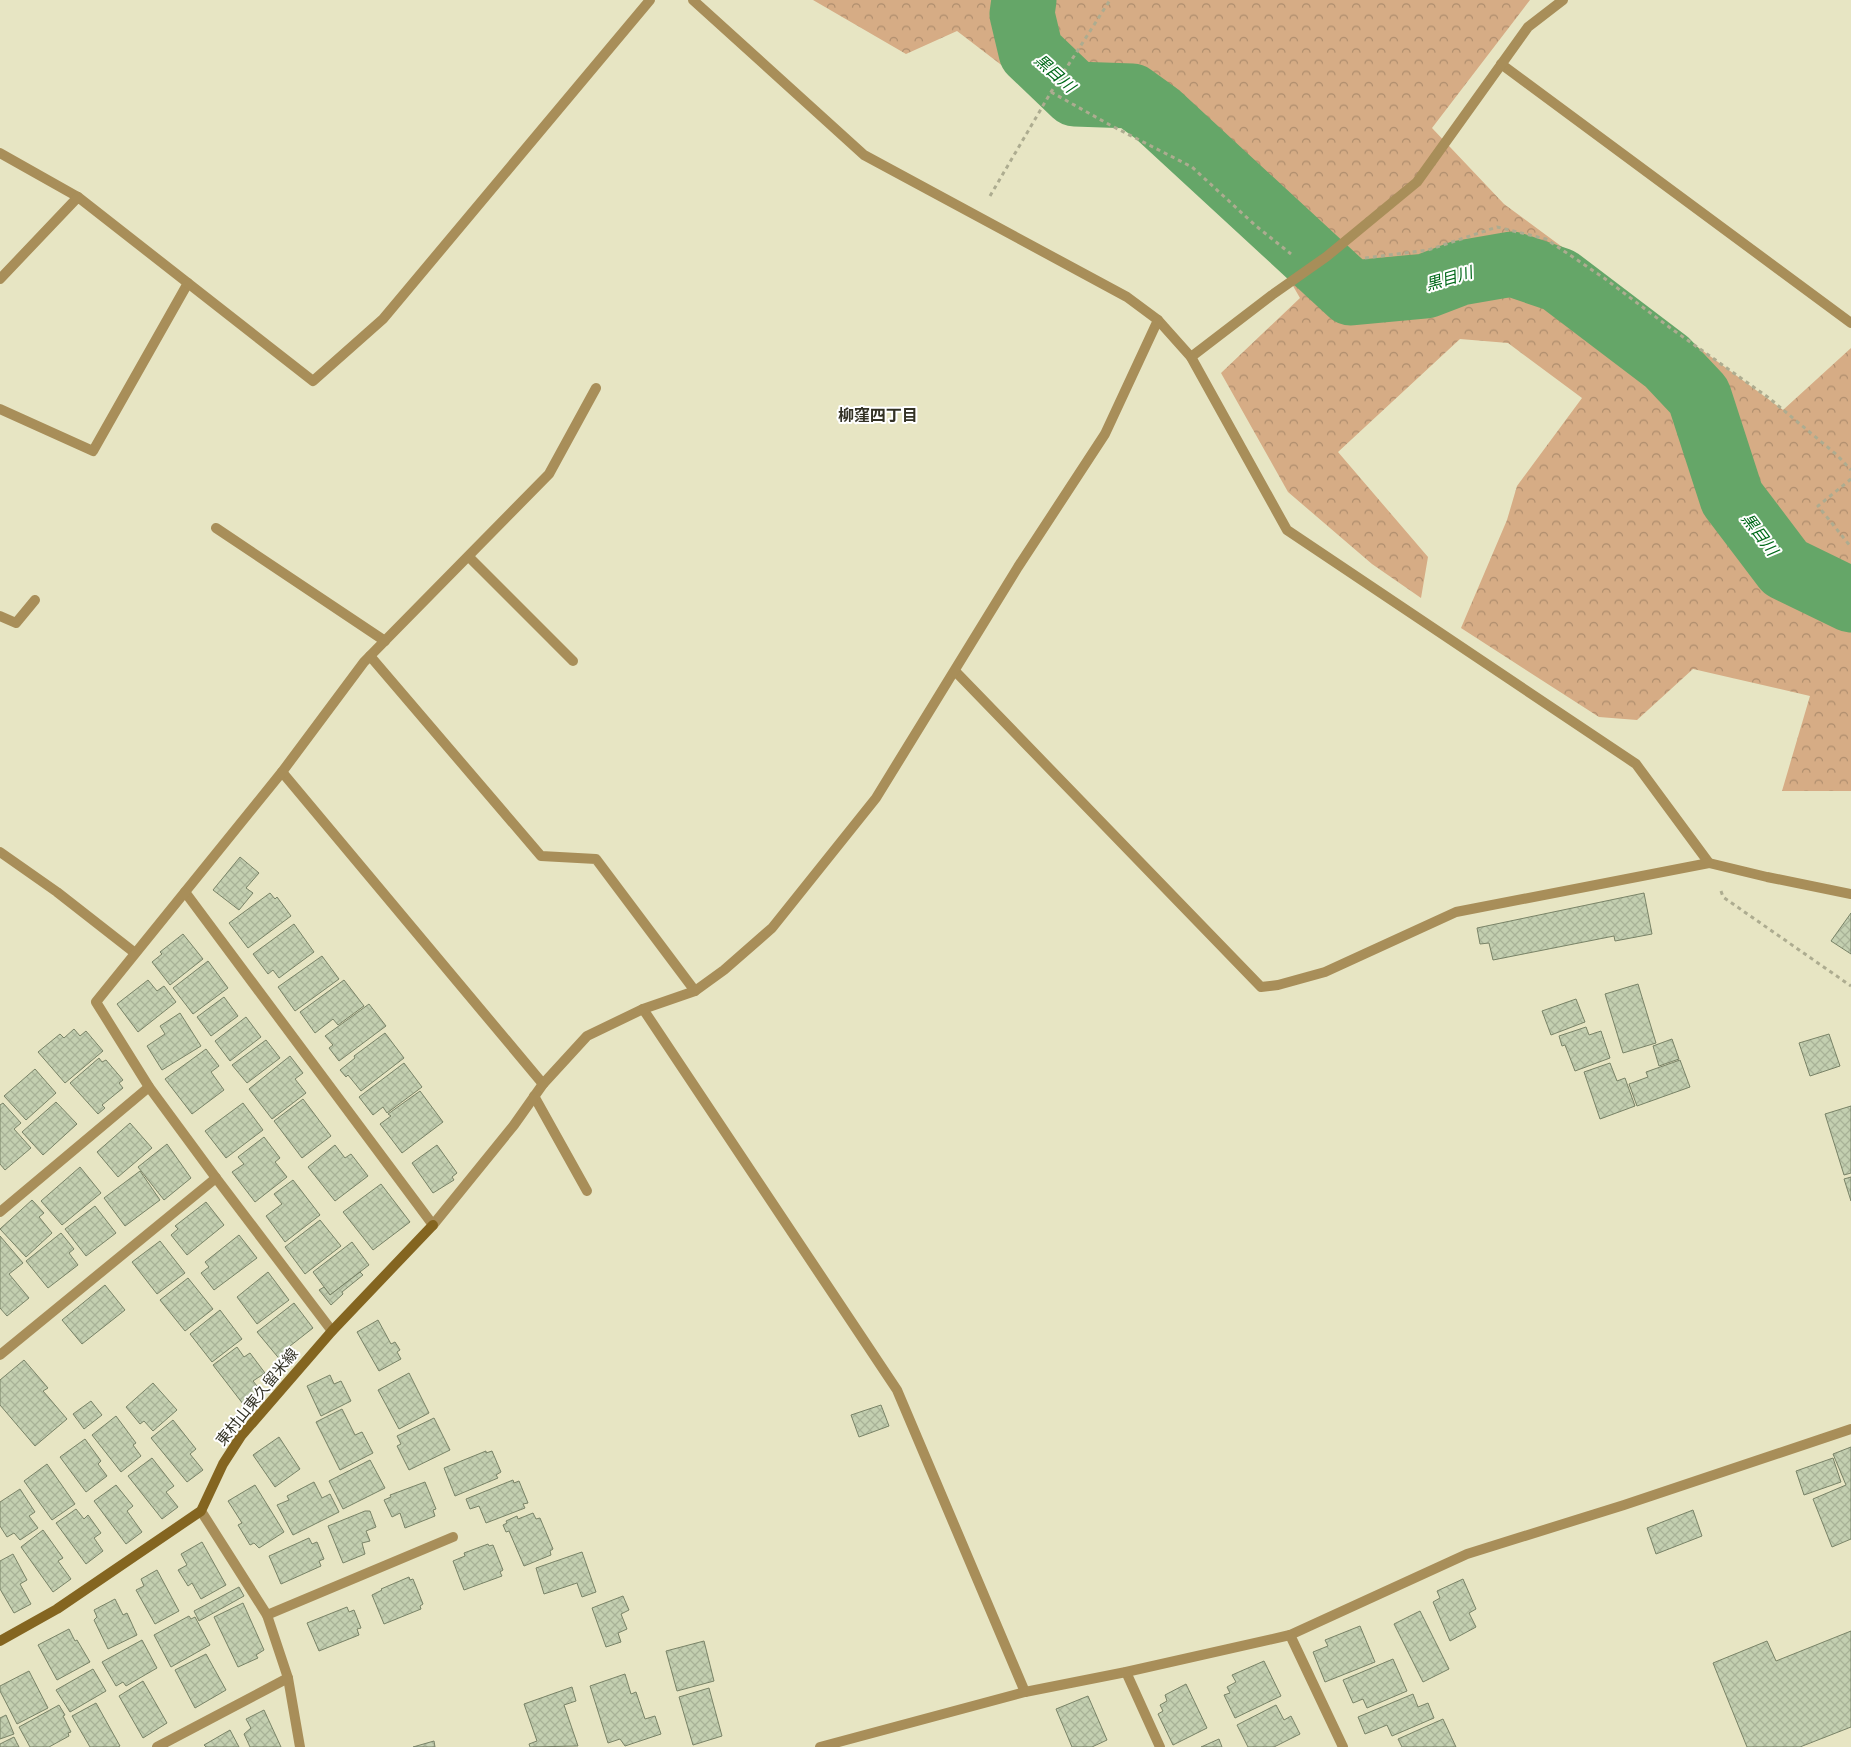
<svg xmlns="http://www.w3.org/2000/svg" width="1851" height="1747" viewBox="0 0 1851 1747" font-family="'DM Sans','Noto Sans JP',sans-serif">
<defs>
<pattern id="forest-crowns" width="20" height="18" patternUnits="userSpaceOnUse" patternTransform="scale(1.25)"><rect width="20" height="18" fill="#d6ac85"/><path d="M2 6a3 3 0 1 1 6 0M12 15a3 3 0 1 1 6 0" fill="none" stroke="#ae8d6d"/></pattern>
<pattern id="building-cross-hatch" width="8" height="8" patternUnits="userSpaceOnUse" patternTransform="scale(1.25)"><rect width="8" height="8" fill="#c3cfb0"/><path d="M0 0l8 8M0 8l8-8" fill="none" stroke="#a8b297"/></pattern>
</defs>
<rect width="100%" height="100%" fill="#e7e5c3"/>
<polygon fill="url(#forest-crowns)" points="813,0 1530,0 1432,128 1504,204 1783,410 1851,348 1851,791 1782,791 1810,696 1693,669 1637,720 1599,717 1461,628 1507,520 1517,486 1582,398 1508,343 1460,339 1338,452 1428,557 1421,598 1372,564 1288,492 1221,373 1300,298 1282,267 1130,116 1038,93 957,31 906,54"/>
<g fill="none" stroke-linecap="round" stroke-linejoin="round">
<polyline stroke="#65a668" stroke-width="65" points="1024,0 1022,14 1031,52 1075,94 1132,96 1157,114 1351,293 1426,286 1460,273 1512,264 1559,280 1667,362 1699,396 1732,498 1785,568 1851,600"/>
</g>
<g fill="url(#building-cross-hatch)" stroke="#798367">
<polygon points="240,857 259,873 246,888 253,893 239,910 213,890"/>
<polygon points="270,893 275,899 277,897 291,916 248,948 229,923"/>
<polygon points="1644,893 1652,934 1615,941 1614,936 1493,960 1489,943 1480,944 1477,928"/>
<polygon points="1851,913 1851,954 1831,941"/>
<polygon points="294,924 314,952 279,978 273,970 268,974 253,954"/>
<polygon points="183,934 203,959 170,985 152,962 162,954 160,952"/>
<polygon points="322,956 339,979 295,1011 278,987"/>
<polygon points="208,961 228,988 193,1014 173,988"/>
<polygon points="148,980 157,991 164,986 176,1002 138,1032 117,1004"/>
<polygon points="344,980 364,1006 338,1025 333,1019 315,1033 300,1012"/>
<polygon points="1638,984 1656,1043 1623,1053 1605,994"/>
<polygon points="224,997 238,1016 211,1036 197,1017"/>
<polygon points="1576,999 1585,1022 1551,1035 1542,1011"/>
<polygon points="369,1004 386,1026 339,1061 329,1048 333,1045 325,1036"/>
<polygon points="180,1013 201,1046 162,1070 147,1046 165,1034 160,1026"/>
<polygon points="246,1017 261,1037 230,1061 215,1041"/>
<polygon points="1586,1027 1589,1035 1601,1031 1610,1058 1575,1071 1565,1045 1562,1046 1559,1036"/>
<polygon points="74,1029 80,1036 86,1031 103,1051 65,1083 38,1052 60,1034 64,1038"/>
<polygon points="385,1033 404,1058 361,1091 348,1075 346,1077 340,1070 355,1058 354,1056"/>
<polygon points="1829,1034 1840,1066 1810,1076 1799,1043"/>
<polygon points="1672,1039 1679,1059 1659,1066 1653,1046"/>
<polygon points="266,1040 280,1058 247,1083 232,1065"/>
<polygon points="206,1049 219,1066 211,1072 224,1090 192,1114 165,1079"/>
<polygon points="290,1056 303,1073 295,1079 306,1093 272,1119 249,1089"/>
<polygon points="99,1058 102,1062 106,1060 123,1080 119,1083 123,1088 102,1105 105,1108 98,1114 70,1083"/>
<polygon points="1680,1060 1690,1087 1637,1106 1629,1084 1648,1077 1646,1072"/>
<polygon points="404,1063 422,1087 387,1113 383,1107 373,1115 359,1097"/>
<polygon points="1610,1063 1617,1081 1625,1078 1635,1106 1600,1119 1584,1072"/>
<polygon points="35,1069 56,1093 26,1120 4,1096"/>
<polygon points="420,1091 443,1122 402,1153 380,1124 391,1116 388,1114"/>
<polygon points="303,1099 331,1136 302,1158 274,1121"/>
<polygon points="56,1102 77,1124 43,1155 22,1132"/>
<polygon points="3,1103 21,1123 14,1129 31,1148 5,1170 0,1164 0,1105"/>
<polygon points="243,1103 263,1130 226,1158 205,1131"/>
<polygon points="1851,1106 1851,1173 1844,1175 1825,1114"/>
<polygon points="130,1123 152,1148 118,1177 97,1152"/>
<polygon points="264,1137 280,1158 275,1162 287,1177 255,1202 232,1172 244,1164 238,1157"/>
<polygon points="167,1144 191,1178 164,1200 138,1167"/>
<polygon points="335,1145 345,1158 351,1154 368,1176 335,1201 308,1167"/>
<polygon points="437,1145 457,1173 452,1177 454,1180 433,1193 412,1163"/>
<polygon points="80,1167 101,1193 62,1225 41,1201"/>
<polygon points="140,1171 160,1200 125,1226 104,1198"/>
<polygon points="1851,1177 1851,1201 1844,1179"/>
<polygon points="293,1180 320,1215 285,1242 266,1216 282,1204 274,1194"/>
<polygon points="381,1184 410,1222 373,1250 343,1212"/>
<polygon points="32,1200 44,1213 39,1217 52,1233 26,1257 0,1229"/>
<polygon points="206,1202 224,1225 187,1255 171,1235 178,1229 175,1226"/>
<polygon points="95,1206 116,1233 86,1256 65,1229"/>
<polygon points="320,1220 341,1246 305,1274 285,1247"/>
<polygon points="61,1233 74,1249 69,1253 78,1265 48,1288 26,1261"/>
<polygon points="239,1235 257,1258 214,1290 201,1273 209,1267 205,1262"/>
<polygon points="0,1236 23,1263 9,1274 29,1298 7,1316 0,1308"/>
<polygon points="160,1241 185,1273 157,1294 132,1262"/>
<polygon points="352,1242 369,1265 330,1295 313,1272"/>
<polygon points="268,1272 289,1300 257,1324 237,1297"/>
<polygon points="360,1272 363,1275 342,1292 343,1294 331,1305 319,1290 324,1287 330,1295"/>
<polygon points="188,1278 213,1309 185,1331 160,1300"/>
<polygon points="105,1285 125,1310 82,1344 62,1320"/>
<polygon points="294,1303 313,1328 290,1346 295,1352 282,1362 257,1332"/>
<polygon points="220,1310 242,1339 212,1362 190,1334"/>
<polygon points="378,1320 391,1344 395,1342 400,1350 397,1352 401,1359 379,1371 357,1332"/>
<polygon points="237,1347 244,1357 250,1353 265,1373 253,1381 261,1391 243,1404 213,1365"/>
<polygon points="24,1360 48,1388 43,1391 67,1419 35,1446 0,1405 0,1380"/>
<polygon points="409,1373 429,1413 399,1429 378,1390"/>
<polygon points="330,1375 334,1384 341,1381 351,1401 321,1416 307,1386"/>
<polygon points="153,1383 177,1410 153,1431 144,1421 140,1424 126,1407"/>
<polygon points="91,1401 102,1415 84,1429 73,1414"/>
<polygon points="881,1405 889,1426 859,1437 851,1415"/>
<polygon points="342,1409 355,1435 362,1432 373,1453 340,1470 316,1422"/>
<polygon points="116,1416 136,1443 133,1445 141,1456 121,1472 92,1435"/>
<polygon points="434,1418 450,1450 409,1470 397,1446 401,1444 397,1436"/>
<polygon points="173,1420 196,1449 190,1454 203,1470 187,1482 151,1438"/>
<polygon points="279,1437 300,1469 275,1487 253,1455"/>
<polygon points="85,1439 101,1461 98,1464 107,1476 86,1492 60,1457"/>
<polygon points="1851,1447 1851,1539 1832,1547 1813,1499 1846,1485 1833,1454"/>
<polygon points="486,1451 486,1453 492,1451 501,1472 496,1475 498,1478 455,1496 444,1468"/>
<polygon points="152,1458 174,1486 166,1492 178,1507 162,1519 128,1476"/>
<polygon points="1833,1458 1841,1482 1804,1495 1796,1471"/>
<polygon points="370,1460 385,1488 343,1509 329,1481"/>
<polygon points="47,1464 75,1504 52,1520 24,1481"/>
<polygon points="513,1480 514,1483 519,1481 528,1503 523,1504 525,1508 486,1523 479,1506 470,1509 466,1499"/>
<polygon points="314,1482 322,1498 330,1494 339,1512 293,1535 277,1505 289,1500 287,1496"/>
<polygon points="425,1482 436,1509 433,1510 435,1516 405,1528 400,1513 392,1517 384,1500 391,1497 390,1495"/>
<polygon points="116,1485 133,1506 127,1511 142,1532 126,1544 94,1501"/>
<polygon points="255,1485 284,1532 259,1548 254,1543 250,1545 238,1525 242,1523 228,1501"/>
<polygon points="20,1489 35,1512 29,1516 38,1528 20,1540 14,1533 7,1537 0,1526 0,1502"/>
<polygon points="76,1509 84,1519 88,1515 101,1533 94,1538 103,1551 86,1564 56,1523"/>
<polygon points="1693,1510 1702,1536 1656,1554 1647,1528"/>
<polygon points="365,1511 370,1511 376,1527 366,1531 370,1541 362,1543 365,1554 343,1563 328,1526"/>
<polygon points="533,1513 536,1519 540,1518 553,1549 550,1551 551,1555 524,1566 509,1531 506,1532 503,1525 507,1523 506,1521 517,1516 518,1519"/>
<polygon points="43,1530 63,1558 58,1561 71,1579 53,1592 21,1547"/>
<polygon points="309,1538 312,1544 317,1542 324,1559 319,1561 321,1566 281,1584 269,1556"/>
<polygon points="202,1542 226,1585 201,1599 192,1583 188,1586 178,1570 187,1565 181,1554"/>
<polygon points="488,1544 489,1546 493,1545 503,1570 500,1572 502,1576 464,1590 453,1561 465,1556 464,1553"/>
<polygon points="582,1552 596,1592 582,1597 577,1583 544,1594 536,1568"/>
<polygon points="13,1554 27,1580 20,1584 31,1604 14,1613 0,1589 0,1561"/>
<polygon points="157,1570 179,1611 155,1624 136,1590 144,1586 141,1579"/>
<polygon points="409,1577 410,1580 413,1579 423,1604 420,1606 421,1609 384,1624 372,1595 382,1590 381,1589"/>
<polygon points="1463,1579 1476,1609 1469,1613 1476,1627 1450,1641 1433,1602 1440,1598 1437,1591"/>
<polygon points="239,1587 244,1596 199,1621 194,1611"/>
<polygon points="623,1596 629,1610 621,1614 627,1629 618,1633 621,1642 606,1647 592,1608"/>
<polygon points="115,1599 123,1615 127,1613 137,1635 108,1649 94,1620 97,1617 94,1610"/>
<polygon points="243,1603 264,1650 256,1655 258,1658 238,1667 214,1617"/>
<polygon points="347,1607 349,1612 354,1610 361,1628 357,1629 359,1635 319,1651 307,1623"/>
<polygon points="1420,1611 1449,1669 1423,1682 1394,1624"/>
<polygon points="189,1616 191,1619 195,1617 210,1645 171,1667 154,1635"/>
<polygon points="1360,1626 1375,1662 1325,1682 1313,1652 1328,1646 1325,1640"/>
<polygon points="69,1629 75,1641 77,1640 90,1662 57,1680 38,1645"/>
<polygon points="1851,1631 1851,1727 1800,1747 1747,1747 1713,1663 1767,1641 1776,1661"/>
<polygon points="142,1640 157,1668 126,1686 123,1682 116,1686 102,1662"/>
<polygon points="704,1641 714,1681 677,1691 666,1651"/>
<polygon points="206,1654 226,1690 195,1708 175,1670"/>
<polygon points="1393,1659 1407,1691 1367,1708 1363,1699 1353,1703 1343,1680"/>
<polygon points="1264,1661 1281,1696 1235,1718 1224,1695 1230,1693 1227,1687 1236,1682 1232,1675"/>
<polygon points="93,1669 106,1691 70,1712 56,1690"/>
<polygon points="29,1671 48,1708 17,1724 0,1691 0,1686"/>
<polygon points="625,1674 631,1694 636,1692 645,1719 655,1716 661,1734 625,1746 620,1739 608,1743 590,1686"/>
<polygon points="143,1681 167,1723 143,1738 119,1696"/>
<polygon points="1186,1684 1207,1728 1173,1745 1158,1714 1163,1711 1160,1705 1167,1701 1165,1695"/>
<polygon points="572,1687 576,1701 564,1705 578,1746 530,1747 529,1744 537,1741 524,1704"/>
<polygon points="709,1688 722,1736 693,1745 679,1697"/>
<polygon points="1413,1694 1418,1707 1428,1703 1434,1718 1392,1736 1387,1725 1365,1734 1358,1717"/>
<polygon points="1088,1696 1107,1740 1092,1747 1072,1747 1056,1709"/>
<polygon points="96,1703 120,1746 118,1747 90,1747 72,1716"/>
<polygon points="59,1705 65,1715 63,1716 71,1732 68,1733 69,1736 49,1747 30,1747 19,1727"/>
<polygon points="1276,1705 1284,1720 1291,1716 1300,1734 1274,1747 1248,1747 1237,1725"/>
<polygon points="264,1710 281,1747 250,1747 244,1734 251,1728 246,1719"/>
<polygon points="6,1715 14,1734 0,1739 0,1718"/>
<polygon points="1443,1719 1456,1747 1402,1747 1398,1739"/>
<polygon points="230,1730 239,1747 206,1747 204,1745"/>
<polygon points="14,1737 19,1747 0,1747 0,1744"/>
<polygon points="1219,1739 1222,1747 1201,1747"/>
<polygon points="434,1741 435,1747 413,1747"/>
</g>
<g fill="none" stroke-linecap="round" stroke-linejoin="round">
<g stroke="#adac90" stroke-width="3" stroke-dasharray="4 4" stroke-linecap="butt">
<polyline points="1051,92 1110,125 1192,167 1256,226 1291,254"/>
<polyline points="990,196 1051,92 1110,0"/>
<polyline points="1365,258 1428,250 1497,227 1546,239 1604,278 1669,327 1769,398 1837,455 1851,470"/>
<polyline points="1851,479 1818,506 1851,547"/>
<polyline points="1721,891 1723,897 1851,986"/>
</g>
<g stroke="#a88e59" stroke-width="10">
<polyline points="0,153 78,197"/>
<polyline points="0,409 93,451 188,283"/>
<polyline points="216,528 385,641"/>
<polyline points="469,557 573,661"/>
<polyline points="370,656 541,856 596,859 695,991"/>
<polyline points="282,772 543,1084"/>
<polyline points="0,852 57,892 135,953"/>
<polyline points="185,892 433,1225"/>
<polyline points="534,1096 587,1191"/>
<polyline points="0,1212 149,1087"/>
<polyline points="332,1331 216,1178 149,1087 96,1002 282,772 364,662 549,474 596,388"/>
<polyline points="0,1355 216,1178"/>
<polyline points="267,1615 453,1537"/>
</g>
<g stroke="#a88e59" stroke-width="10">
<polyline points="693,0 864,155 1127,297 1158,320 1191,357 1287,530 1636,764 1709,863 1767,877 1851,894"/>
<polyline points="1501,64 1851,323"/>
<polyline points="0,279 78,197 313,381 383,319 650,0"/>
<polyline points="1191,357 1272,295 1326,257 1417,182 1528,27 1563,0"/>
<polyline points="0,616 16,623 35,600"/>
<polyline points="955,671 1261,987 1278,985 1325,972 1456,912 1709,863"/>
<polyline points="643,1009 897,1390 1025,1692"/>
<polyline points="433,1225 514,1125 543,1084 587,1036 643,1009 695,991 724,970 772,928 876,798 1018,567 1105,434 1158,320"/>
<polyline points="201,1511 267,1615 288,1678 300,1747"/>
<polyline points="1290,1635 1343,1747"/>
<polyline points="1126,1672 1160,1747"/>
<polyline points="157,1747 288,1678"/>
<polyline points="820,1747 1025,1692 1126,1672 1290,1635 1467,1554 1624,1505 1851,1429"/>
</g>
<polyline stroke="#846520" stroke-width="10" points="0,1641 57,1609 201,1511 223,1464 241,1436 332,1331 433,1225"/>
</g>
<g text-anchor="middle" stroke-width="4" stroke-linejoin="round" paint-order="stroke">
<g font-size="15" fill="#333225" stroke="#fff">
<text transform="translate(257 1397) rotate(-51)" y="5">東村山東久留米線</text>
</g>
<g font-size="16" font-style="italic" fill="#016919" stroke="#fff">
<text transform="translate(1055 73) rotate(42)" y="6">黒目川</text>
<text transform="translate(1449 278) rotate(-16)" y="6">黒目川</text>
<text transform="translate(1760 534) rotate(53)" y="6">黒目川</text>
</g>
<g font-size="16" font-weight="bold" fill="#333225" stroke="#fff">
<text x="878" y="421">柳窪四丁目</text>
</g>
</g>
</svg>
